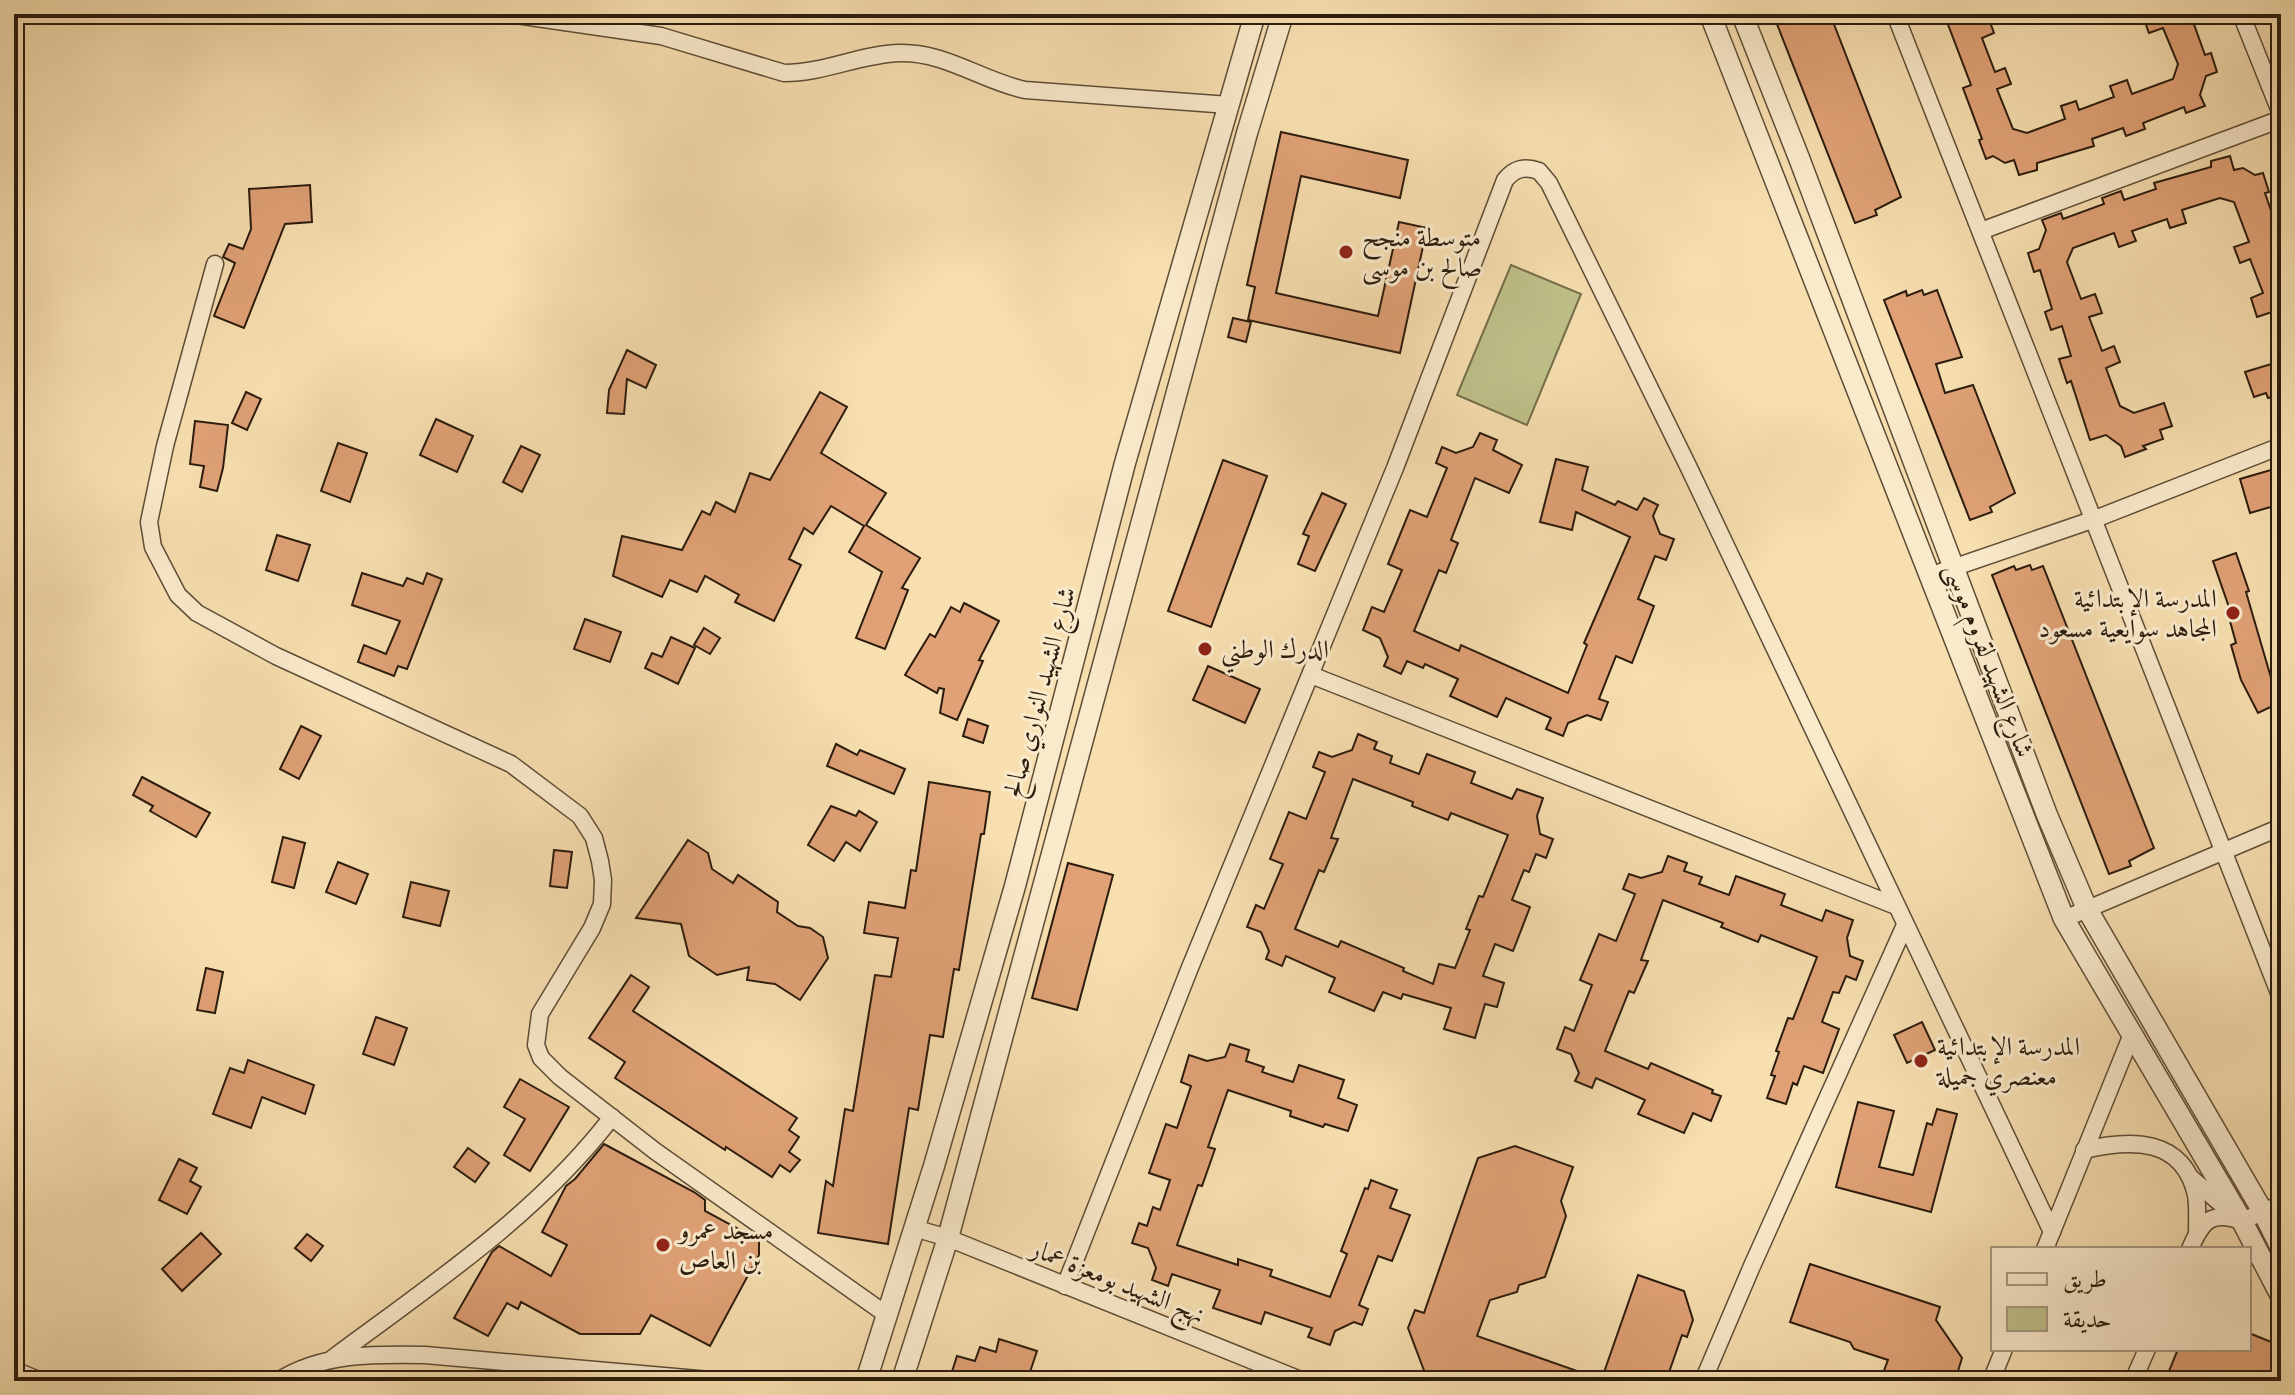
<svg xmlns="http://www.w3.org/2000/svg" width="2295" height="1395" viewBox="0 0 2295 1395" font-family="'Gentium Book Plus',Amiri,serif">
<rect width="100%" height="100%" fill="#f7dfb0"/>
<filter id="stains"><feTurbulence type="fractalNoise" baseFrequency=".0025" numOctaves="4"/><feColorMatrix values="0 0 0 0 .2 0 0 0 0 .09 0 0 0 0 .02 0 0 0 .5 -.17"/></filter>
<radialGradient id="worn" r=".72"><stop offset=".6" stop-color="#630" stop-opacity="0"/><stop offset="1" stop-color="#630" stop-opacity=".3"/></radialGradient>
<polygon fill="#bfc18a" stroke="#756e4c" stroke-width="2" points="1511,265 1581,294 1527,425 1457,395"/>
<g fill="#e0a176" stroke="#2b1c0d" stroke-width="2" fill-rule="evenodd">
<polygon points="1773,14 1830,14 1901,197 1875,210 1877,215 1855,223"/>
<polygon points="1944,14 1971,14 1973,20 1987,14 1994,33 1982,38 1995,72 2005,68 2011,84 1997,89 2013,129 2027,133 2065,119 2061,106 2076,101 2079,110 2114,97 2110,86 2127,80 2132,94 2173,79 2178,64 2163,28 2149,33 2142,14 2195,14 2191,16 2205,55 2211,53 2217,72 2206,76 2200,95 2205,106 2186,113 2184,107 2143,123 2145,129 2126,136 2123,128 2092,139 2094,146 2037,163 2037,170 2019,175 2014,160 2005,163 1993,156 1986,159 1979,140 1982,139 1963,88 1971,85"/>
<polygon points="1281,132 1408,160 1400,198 1301,176 1276,293 1378,316 1399,222 1427,228 1400,353 1248,320 1255,287 1247,285"/>
<polygon points="2230,156 2234,170 2243,168 2255,175 2263,173 2269,192 2265,193 2281,240 2281,245 2275,247 2281,263 2281,309 2257,317 2251,298 2263,293 2250,259 2240,263 2234,247 2249,242 2234,202 2220,198 2182,210 2186,223 2170,228 2167,219 2132,231 2136,241 2119,247 2114,233 2073,248 2067,262 2081,299 2095,294 2102,313 2089,317 2102,351 2114,346 2120,362 2106,368 2120,406 2134,413 2164,403 2172,426 2160,430 2163,439 2143,446 2146,449 2125,457 2121,446 2106,435 2090,440 2071,381 2067,383 2059,359 2071,356 2062,326 2051,330 2045,312 2052,309 2040,270 2034,272 2028,253 2039,249 2046,230 2042,220 2061,213 2063,219 2104,204 2102,198 2121,191 2124,200 2156,189 2154,183 2211,167 2211,161"/>
<polygon points="310,185 312,222 285,224 244,328 214,316 235,263 223,257 229,244 243,249 251,229 249,189"/>
<polygon points="1922,290 1924,295 1937,290 1962,357 1936,364 1945,393 1973,385 2015,493 1990,507 1992,512 1970,520 1884,300 1906,291 1907,296"/>
<polygon points="1233,318 1251,322 1246,342 1228,337"/>
<polygon points="627,350 656,365 646,388 627,379 624,414 607,413 609,390"/>
<polygon points="2281,361 2281,394 2268,398 2266,393 2254,397 2245,372"/>
<polygon points="246,392 261,399 247,430 232,423"/>
<polygon points="820,392 847,407 821,453 886,493 866,525 920,558 902,588 908,590 885,649 856,638 882,572 849,552 864,526 831,506 813,534 804,528 789,559 801,565 774,621 735,602 739,595 705,576 697,592 670,580 662,597 613,576 622,536 682,550 702,511 710,515 716,502 735,512 750,473 770,480"/>
<polygon points="436,419 473,436 457,472 420,455"/>
<polygon points="195,421 228,425 223,468 217,491 200,487 204,466 190,464"/>
<polygon points="1480,433 1497,440 1493,450 1522,465 1509,493 1475,478 1451,540 1458,543 1446,573 1439,570 1414,631 1459,651 1461,645 1568,693 1587,645 1584,643 1630,537 1576,512 1572,530 1540,522 1556,459 1588,467 1582,490 1615,505 1618,501 1637,510 1644,498 1658,505 1653,516 1660,534 1674,539 1666,560 1655,556 1638,599 1654,606 1632,663 1616,656 1599,699 1608,702 1601,720 1587,715 1568,723 1563,736 1546,729 1551,718 1506,698 1497,717 1450,696 1458,679 1425,664 1423,668 1407,661 1401,674 1384,666 1388,657 1380,638 1363,630 1372,607 1384,612 1402,570 1388,564 1410,510 1427,517 1447,468 1436,463 1442,447 1456,453 1473,447"/>
<polygon points="338,443 367,453 350,502 321,491"/>
<polygon points="521,446 540,455 522,492 503,482"/>
<polygon points="1223,460 1267,476 1211,627 1168,611"/>
<polygon points="2281,467 2281,504 2250,513 2240,479"/>
<polygon points="1322,493 1346,504 1315,571 1298,564 1309,536 1303,534"/>
<polygon points="277,535 310,545 298,581 266,570"/>
<polygon points="2236,553 2249,591 2246,592 2274,688 2281,684 2281,702 2258,713 2241,680 2231,645 2236,643 2228,614 2231,613 2213,561"/>
<polygon points="2030,565 2032,570 2043,566 2154,848 2129,861 2131,866 2109,874 1992,575 2014,566 2016,570"/>
<polygon points="362,573 403,586 407,578 423,584 427,573 442,579 407,669 398,666 394,676 358,662 364,645 386,654 400,621 352,605"/>
<polygon points="964,603 999,621 979,660 983,661 957,720 940,713 944,689 939,688 937,693 905,675 930,634 935,637 951,607 960,612"/>
<polygon points="585,619 621,632 610,662 574,649"/>
<polygon points="704,628 720,638 710,654 694,645"/>
<polygon points="671,637 695,648 678,684 645,668 652,653 662,657"/>
<polygon points="1208,666 1260,689 1245,723 1193,700"/>
<polygon points="968,719 988,726 983,743 963,736"/>
<polygon points="301,726 321,736 299,779 280,769"/>
<path d="M1358 734 1377 742 1374 749 1392 756 1390 763 1419 774 1427 754 1475 772 1471 783 1512 799 1517 789 1543 798 1537 816 1540 834 1553 839 1546 858 1536 854 1529 872 1524 870 1512 900 1530 907 1513 951 1495 944 1483 976 1504 983 1497 1007 1485 1004 1475 1038 1444 1029 1451 1008 1403 994 1401 999 1383 992 1374 1011 1329 992 1335 978 1286 956 1282 966 1266 959 1269 951 1261 932 1247 927 1256 905 1264 909 1283 864 1270 859 1289 812 1306 819 1325 772 1313 767 1319 752 1332 757 1352 750ZM1353 779 1413 802 1412 806 1448 820 1451 813 1508 835 1483 897 1479 896 1466 929 1470 930 1455 968 1439 964 1433 984 1403 971 1404 968 1341 941 1338 947 1295 929 1319 870 1324 872 1338 839 1331 838Z"/>
<polygon points="836,744 857,755 860,750 905,769 894,794 827,766"/>
<polygon points="142,777 210,813 196,837 150,811 153,806 133,795"/>
<polygon points="929,782 990,792 984,834 981,834 959,970 954,969 943,1037 930,1035 918,1110 909,1108 888,1244 818,1233 826,1181 833,1186 845,1109 853,1111 875,975 891,977 898,938 864,933 869,902 905,908 911,870 916,871"/>
<polygon points="831,806 856,816 859,811 877,822 860,851 846,842 834,861 808,845"/>
<polygon points="283,837 305,843 294,888 272,882"/>
<polygon points="688,840 708,853 712,869 733,883 738,875 778,902 777,912 798,926 810,928 823,937 828,958 800,1000 775,984 747,980 749,967 717,975 689,956 681,924 636,918"/>
<polygon points="554,850 572,852 567,888 550,886"/>
<polygon points="1668,856 1687,863 1684,871 1702,877 1699,884 1729,895 1736,876 1785,894 1781,905 1822,921 1826,910 1853,920 1847,938 1850,956 1863,961 1856,980 1846,976 1839,993 1833,992 1822,1022 1839,1029 1823,1073 1804,1066 1797,1085 1793,1083 1786,1104 1767,1098 1775,1076 1771,1075 1779,1052 1776,1051 1788,1018 1793,1019 1817,957 1761,935 1758,942 1721,927 1723,923 1663,900 1641,960 1648,961 1634,993 1629,991 1605,1051 1648,1069 1651,1063 1713,1090 1712,1093 1721,1096 1711,1121 1693,1113 1684,1133 1638,1114 1645,1100 1596,1078 1592,1088 1575,1081 1579,1073 1571,1054 1557,1049 1565,1027 1574,1031 1592,985 1580,980 1599,934 1616,941 1635,894 1623,889 1629,874 1641,878 1662,872"/>
<polygon points="338,862 368,874 356,904 326,892"/>
<polygon points="1068,863 1113,875 1077,1010 1032,998"/>
<polygon points="411,882 449,891 440,926 403,917"/>
<polygon points="206,968 223,972 215,1013 197,1010"/>
<polygon points="631,975 649,987 633,1011 797,1118 789,1130 799,1137 789,1152 800,1160 790,1172 780,1165 772,1177 726,1147 725,1150 615,1078 625,1062 589,1038"/>
<polygon points="376,1017 407,1028 394,1065 363,1054"/>
<polygon points="1922,1022 1935,1050 1907,1063 1894,1035"/>
<polygon points="1230,1044 1249,1050 1246,1061 1264,1067 1262,1072 1293,1082 1299,1065 1344,1080 1338,1098 1357,1105 1348,1131 1325,1124 1323,1127 1290,1116 1291,1111 1228,1090 1208,1147 1215,1149 1202,1186 1198,1185 1177,1245 1238,1265 1238,1259 1272,1270 1270,1276 1330,1297 1347,1254 1341,1251 1365,1188 1368,1189 1371,1180 1397,1190 1390,1208 1410,1215 1392,1261 1378,1256 1359,1305 1368,1309 1362,1325 1354,1322 1335,1331 1330,1345 1308,1337 1312,1328 1265,1312 1261,1324 1213,1308 1220,1290 1172,1274 1168,1286 1152,1280 1156,1268 1148,1248 1132,1243 1139,1223 1147,1226 1153,1207 1160,1210 1170,1180 1149,1173 1166,1124 1177,1128 1191,1086 1181,1082 1189,1055 1207,1061 1225,1057"/>
<polygon points="248,1060 314,1085 305,1114 262,1097 251,1128 213,1114 230,1068 244,1073"/>
<polygon points="520,1079 569,1107 530,1171 504,1155 525,1119 504,1107"/>
<polygon points="1858,1102 1894,1111 1879,1167 1913,1175 1927,1123 1932,1125 1937,1109 1957,1114 1931,1212 1836,1187"/>
<polygon points="604,1144 694,1192 705,1200 705,1211 759,1240 759,1255 710,1346 651,1315 640,1334 580,1334 521,1302 518,1309 507,1303 488,1336 454,1318 492,1252 499,1246 551,1276 567,1245 542,1232 566,1186 575,1179"/>
<polygon points="1515,1146 1573,1167 1561,1201 1566,1216 1545,1277 1519,1285 1517,1292 1490,1300 1477,1336 1600,1379 1599,1381 1428,1381 1408,1328 1415,1310 1424,1313 1478,1158"/>
<polygon points="468,1148 489,1163 475,1182 454,1167"/>
<polygon points="179,1159 197,1168 190,1181 201,1187 187,1214 159,1200"/>
<polygon points="201,1233 221,1254 182,1291 162,1269"/>
<polygon points="307,1234 323,1246 311,1261 295,1248"/>
<polygon points="1810,1264 1940,1307 1936,1320 1962,1358 1955,1381 1880,1381 1888,1360 1854,1349 1850,1342 1790,1322"/>
<polygon points="1638,1275 1684,1291 1693,1320 1687,1337 1682,1335 1666,1381 1601,1381"/>
<polygon points="2249,1333 2281,1346 2281,1370 2276,1381 2165,1381 2178,1349 2249,1349"/>
<polygon points="999,1339 1037,1351 1027,1381 949,1381 957,1356 975,1361 980,1347 996,1352"/>
</g>
<g fill="none" stroke-linecap="round" stroke-linejoin="round">
<defs>
<g id="minor">
<path d="M509 14 661 36 784 73C824 73 861 54 900 53 946 52 982 81 1025 90L1229 105"/>
<polyline points="1895,14 2281,998"/>
<polyline points="2241,14 2281,114"/>
<polyline points="1981,231 2281,119"/>
<polyline points="215,264 165,446 149,522 153,547 178,595 197,613 276,656 511,764 580,816 594,838 600,861 603,880 602,904 592,928 540,1014 536,1045 541,1058 560,1077 655,1151 887,1315"/>
<polyline points="1929,576 2095,519 2281,446"/>
<polyline points="1311,675 1896,906"/>
<polyline points="2064,919 2281,827"/>
<path d="M2084 1150C2130 1139 2183 1137 2196 1195 2198 1207 2197 1221 2197 1233"/>
<polyline points="2191,1178 2234,1215"/>
<polyline points="914,1228 948,1238 1303,1381"/>
<polyline points="2045,1249 2132,1034"/>
<path d="M2190 1249C2202 1221 2211 1210 2242 1221L2281 1204"/>
<path d="M1065 1286 1189 970 1395 468 1505 180C1515 168 1525 166 1539 171L1549 183 1689 468 2052 1232"/>
<path d="M333 1358C431 1285 537 1215 612 1117"/>
<polyline points="14,1370 41,1381"/>
<path d="M278 1381C322 1353 374 1354 425 1355L721 1381"/>
<polyline points="1703,1381 1752,1266 1905,925"/>
<polyline points="1991,1381 2004,1349"/>
<polyline points="2133,1381 2147,1349"/>
</g>
<g id="tertiary">
<polyline points="1710,14 2064,919 2242,1221 2281,1296"/>
<polyline points="1742,14 1799,158 2047,815 2087,909 2263,1212 2281,1248"/>
<polyline points="866,1381 934,1166 1015,886 1125,463 1255,14"/>
<polyline points="902,1381 948,1238 1247,133 1283,14"/>
</g>
</defs>
<use href="#minor" stroke="#5e4d36" stroke-width="19"/>
<use href="#tertiary" stroke="#5e4d36" stroke-width="23"/>
<use href="#minor" stroke="#faeacc" stroke-width="16"/>
<use href="#tertiary" stroke="#faeacc" stroke-width="20"/>
</g>
<g fill="#8f2418" stroke="#faeacc" stroke-width="3">
<circle cx="1346" cy="252" r="8"/>
<circle cx="2233" cy="613" r="8"/>
<circle cx="1205" cy="649" r="8"/>
<circle cx="1921" cy="1061" r="8"/>
<circle cx="663" cy="1245" r="8"/>
</g>
<g text-anchor="middle" stroke-width="6" stroke-linejoin="round" paint-order="stroke">
<g font-size="26" fill="#2b1c0d" stroke="#faeacc" text-anchor="start">
<text x="1362" y="246">متوسطة منجح<tspan x="1362" dy="30">صالح بن موسى</tspan></text>
<text x="2217" y="607" text-anchor="end">المدرسة الإبتدائية<tspan x="2217" dy="30">المجاهد سوايعية مسعود</tspan></text>
<text x="1221" y="658">الدرك الوطني</text>
<text x="1937" y="1055">المدرسة الإبتدائية<tspan x="1937" dy="30">معنصري جميلة</tspan></text>
<text x="679" y="1239">مسجد عمرو<tspan x="679" dy="30">بن العاص</tspan></text>
</g>
<g font-size="26" fill="#2b1c0d" stroke="#faeacc">
<text transform="translate(1990 660) rotate(69)" y="9">شارع الشهيد لقروم موسى</text>
<text transform="translate(1039 692) rotate(-75)" y="9">شارع الشهيد النواري صالح</text>
<text transform="translate(1118 1281) rotate(22)" y="9">نهج الشهيد بومعزة عمار</text>
</g>
</g>
<rect width="2295" height="1395" fill="none" stroke="#f7dfb0" stroke-width="48"/>
<rect x="16" y="16" width="2263" height="1363" fill="none" stroke="#2b1c0d" stroke-width="4"/>
<rect x="24" y="24" width="2247" height="1347" fill="none" stroke="#2b1c0d" stroke-width="2"/>
<rect x="1991" y="1247" width="260" height="104" fill="#faeacc" stroke="#a79880" stroke-width="2"/>
<rect x="2007" y="1273" width="40" height="12" fill="#faeacc" stroke="#a79880" stroke-width="2"/>
<text x="2063" y="1287" font-size="24" fill="#2b1c0d">طريق</text>
<rect x="2007" y="1307" width="40" height="24" fill="#bfc18a" stroke="#a79880" stroke-width="2"/>
<text x="2063" y="1327" font-size="24" fill="#2b1c0d">حديقة</text>
<rect width="100%" height="100%" filter="url(#stains)"/>
<rect width="100%" height="100%" fill="url(#worn)"/>
</svg>
